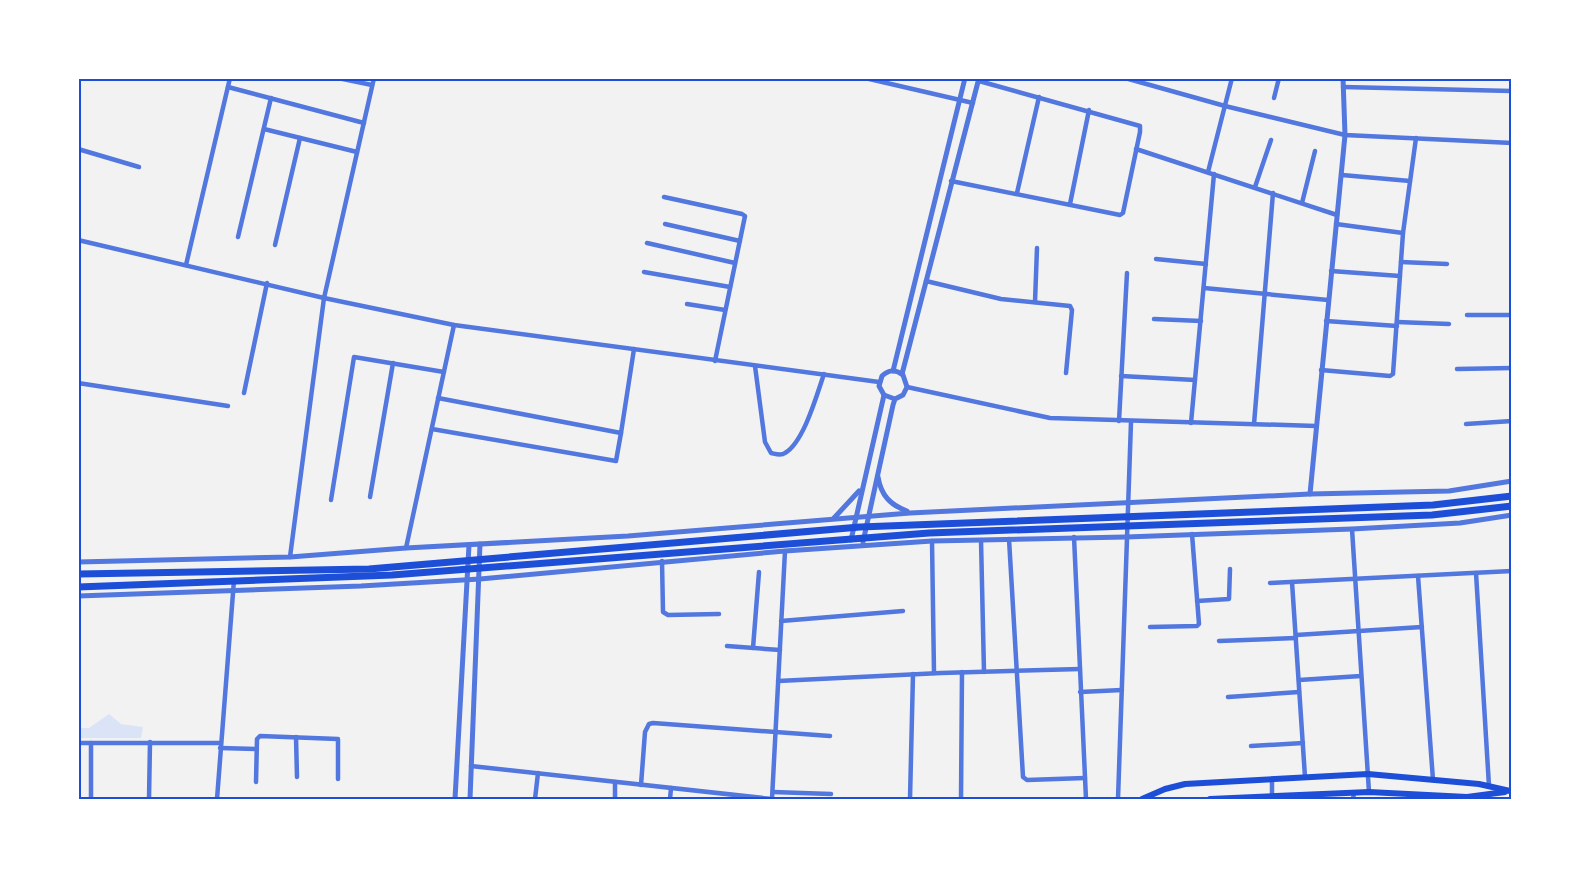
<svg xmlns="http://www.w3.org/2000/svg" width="1590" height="877" viewBox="0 0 1590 877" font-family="'Times New Roman',serif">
<rect width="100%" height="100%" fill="#f2f2f2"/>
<polygon fill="#dbe4f7" points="109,714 121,724 143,727 141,738 78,738 78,728 89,728"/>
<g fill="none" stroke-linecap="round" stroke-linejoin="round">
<g stroke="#5277de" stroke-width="4.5">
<polyline points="338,78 372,85"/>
<polyline points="865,78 973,103"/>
<polyline points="1125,78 1225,106 1345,135 1512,143"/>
<polyline points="228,87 364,123"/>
<polyline points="1343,87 1512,91"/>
<polyline points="1274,98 1279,78"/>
<polyline points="264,129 357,152"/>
<polyline points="78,149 139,167"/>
<polyline points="1136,149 1337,215"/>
<polyline points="1208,172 1232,78"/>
<polyline points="1342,175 1410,181"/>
<polyline points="951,181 1120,215 1123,213 1140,132 1140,126 979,81"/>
<polyline points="1255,187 1271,140"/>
<polyline points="1017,193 1039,97"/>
<polyline points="664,197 742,214 745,216 715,361"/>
<polyline points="1302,203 1315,151"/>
<polyline points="1070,204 1089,110"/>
<polyline points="665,224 740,241"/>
<polyline points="1336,224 1403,233"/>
<polyline points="238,237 271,98"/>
<polyline points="78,240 324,298 454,325 879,382"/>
<polyline points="647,243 735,263"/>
<polyline points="275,245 300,138"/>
<polyline points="1156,259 1206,264"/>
<polyline points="1401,262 1447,264"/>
<polyline points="186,265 230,78"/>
<polyline points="1331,271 1400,276"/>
<polyline points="644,272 730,287"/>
<polyline points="926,281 1001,299 1070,306 1072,310 1066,373"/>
<polyline points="1204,288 1328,300"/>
<polyline points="1035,302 1037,248"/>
<polyline points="687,304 725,310"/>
<polyline points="1467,315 1512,315"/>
<polyline points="1154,319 1201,321"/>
<polyline points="1326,321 1397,326"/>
<polyline points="1397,322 1449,324"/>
<path d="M755 366 765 442 771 453C776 454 781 456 785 453 804 442 817 394 824 374"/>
<polyline points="1457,369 1512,368"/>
<polyline points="1321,370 1390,376 1393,374 1403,233 1416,138"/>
<polyline points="1121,376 1195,380"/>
<polyline points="78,383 228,406"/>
<polyline points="907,387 1050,418 1316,426"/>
<polyline points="244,393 267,283"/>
<polyline points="438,398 621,433 634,349"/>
<polyline points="1119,421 1127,273"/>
<polyline points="1191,423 1214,174"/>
<polyline points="1254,424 1273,193"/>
<polyline points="1466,424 1512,421"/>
<polyline points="432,429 616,461 621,433"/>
<polyline points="370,497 393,363"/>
<polyline points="331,500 354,357 444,372"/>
<polyline points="1352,529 1369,792"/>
<polyline points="1074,537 1086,799"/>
<polyline points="1009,539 1023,777 1027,780 1085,778"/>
<polyline points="981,540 984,672"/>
<polyline points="932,541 934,673"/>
<polyline points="406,548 454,325"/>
<polyline points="290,557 324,298 374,78"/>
<polyline points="662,561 663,612 668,615 719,614"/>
<polyline points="1476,573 1489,786"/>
<polyline points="1418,576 1433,780"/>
<polyline points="1292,582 1305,777"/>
<polyline points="1270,583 1512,571"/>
<polyline points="1197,601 1229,599 1230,569"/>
<polyline points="781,621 903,611"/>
<polyline points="1150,627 1197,626 1199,624 1192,534"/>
<polyline points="1296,635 1422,627"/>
<polyline points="1219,641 1296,638"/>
<polyline points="727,646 780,650"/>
<polyline points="753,648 759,572"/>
<polyline points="1299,680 1361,676"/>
<polyline points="778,681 941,673 1080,669"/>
<polyline points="1080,692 1122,690"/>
<polyline points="1228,697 1299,692"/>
<polyline points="296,737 297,777"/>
<polyline points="78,743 220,743"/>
<polyline points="1251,746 1303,743"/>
<polyline points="220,748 257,749"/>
<polyline points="471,766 772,799"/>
<polyline points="1272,779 1272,799"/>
<polyline points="256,782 257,739 260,736 338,739 338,779"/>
<polyline points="641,785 645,732 649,724 653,723 830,736"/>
<polyline points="773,792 831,794"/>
<polyline points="91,799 91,743"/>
<polyline points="149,799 150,742"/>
<polyline points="217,799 234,580"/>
<polyline points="535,799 538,773"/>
<polyline points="615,799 615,782"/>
<polyline points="670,799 671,788"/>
<polyline points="772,799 785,551"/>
<polyline points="910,799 913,674"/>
<polyline points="961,799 962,672"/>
<polyline points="1118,799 1131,422"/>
<polyline points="1353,799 1354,793"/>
</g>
<g stroke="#5277de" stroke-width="5">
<polyline points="893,371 965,78"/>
<polyline points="902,374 979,78"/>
<path d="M878 477C881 495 890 505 907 511"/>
<polyline points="1310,494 1345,135 1343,78"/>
<polyline points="834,518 859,491"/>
<polyline points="851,540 884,395"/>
<path d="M863 542 893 405 895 399 903 395 907 387 903 375C896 369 888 370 882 376L879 386 884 395 895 399"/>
<polyline points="78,562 290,557 406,548 628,536 910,513 1310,494 1449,491 1512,481"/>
<polyline points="78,596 361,586 480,579 785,551 932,541 1126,537 1352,529 1460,523 1512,515"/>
<polyline points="455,799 469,545"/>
<polyline points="470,799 480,544"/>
</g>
<g stroke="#1d4ed8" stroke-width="6">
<polyline points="1142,799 1165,789 1185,784 1368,774 1479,784 1510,791"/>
<polyline points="1210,799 1369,792 1467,797 1505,792"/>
</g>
<g stroke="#1d4ed8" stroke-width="7">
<polyline points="78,574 369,569 860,527 1433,505 1512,496"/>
<polyline points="78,587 392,575 929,533 1432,515 1512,506"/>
</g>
</g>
<rect width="1590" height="877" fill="none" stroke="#ffffff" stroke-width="159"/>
<rect x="80" y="80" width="1430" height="718" fill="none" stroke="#1d4ed8" stroke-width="2"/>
</svg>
